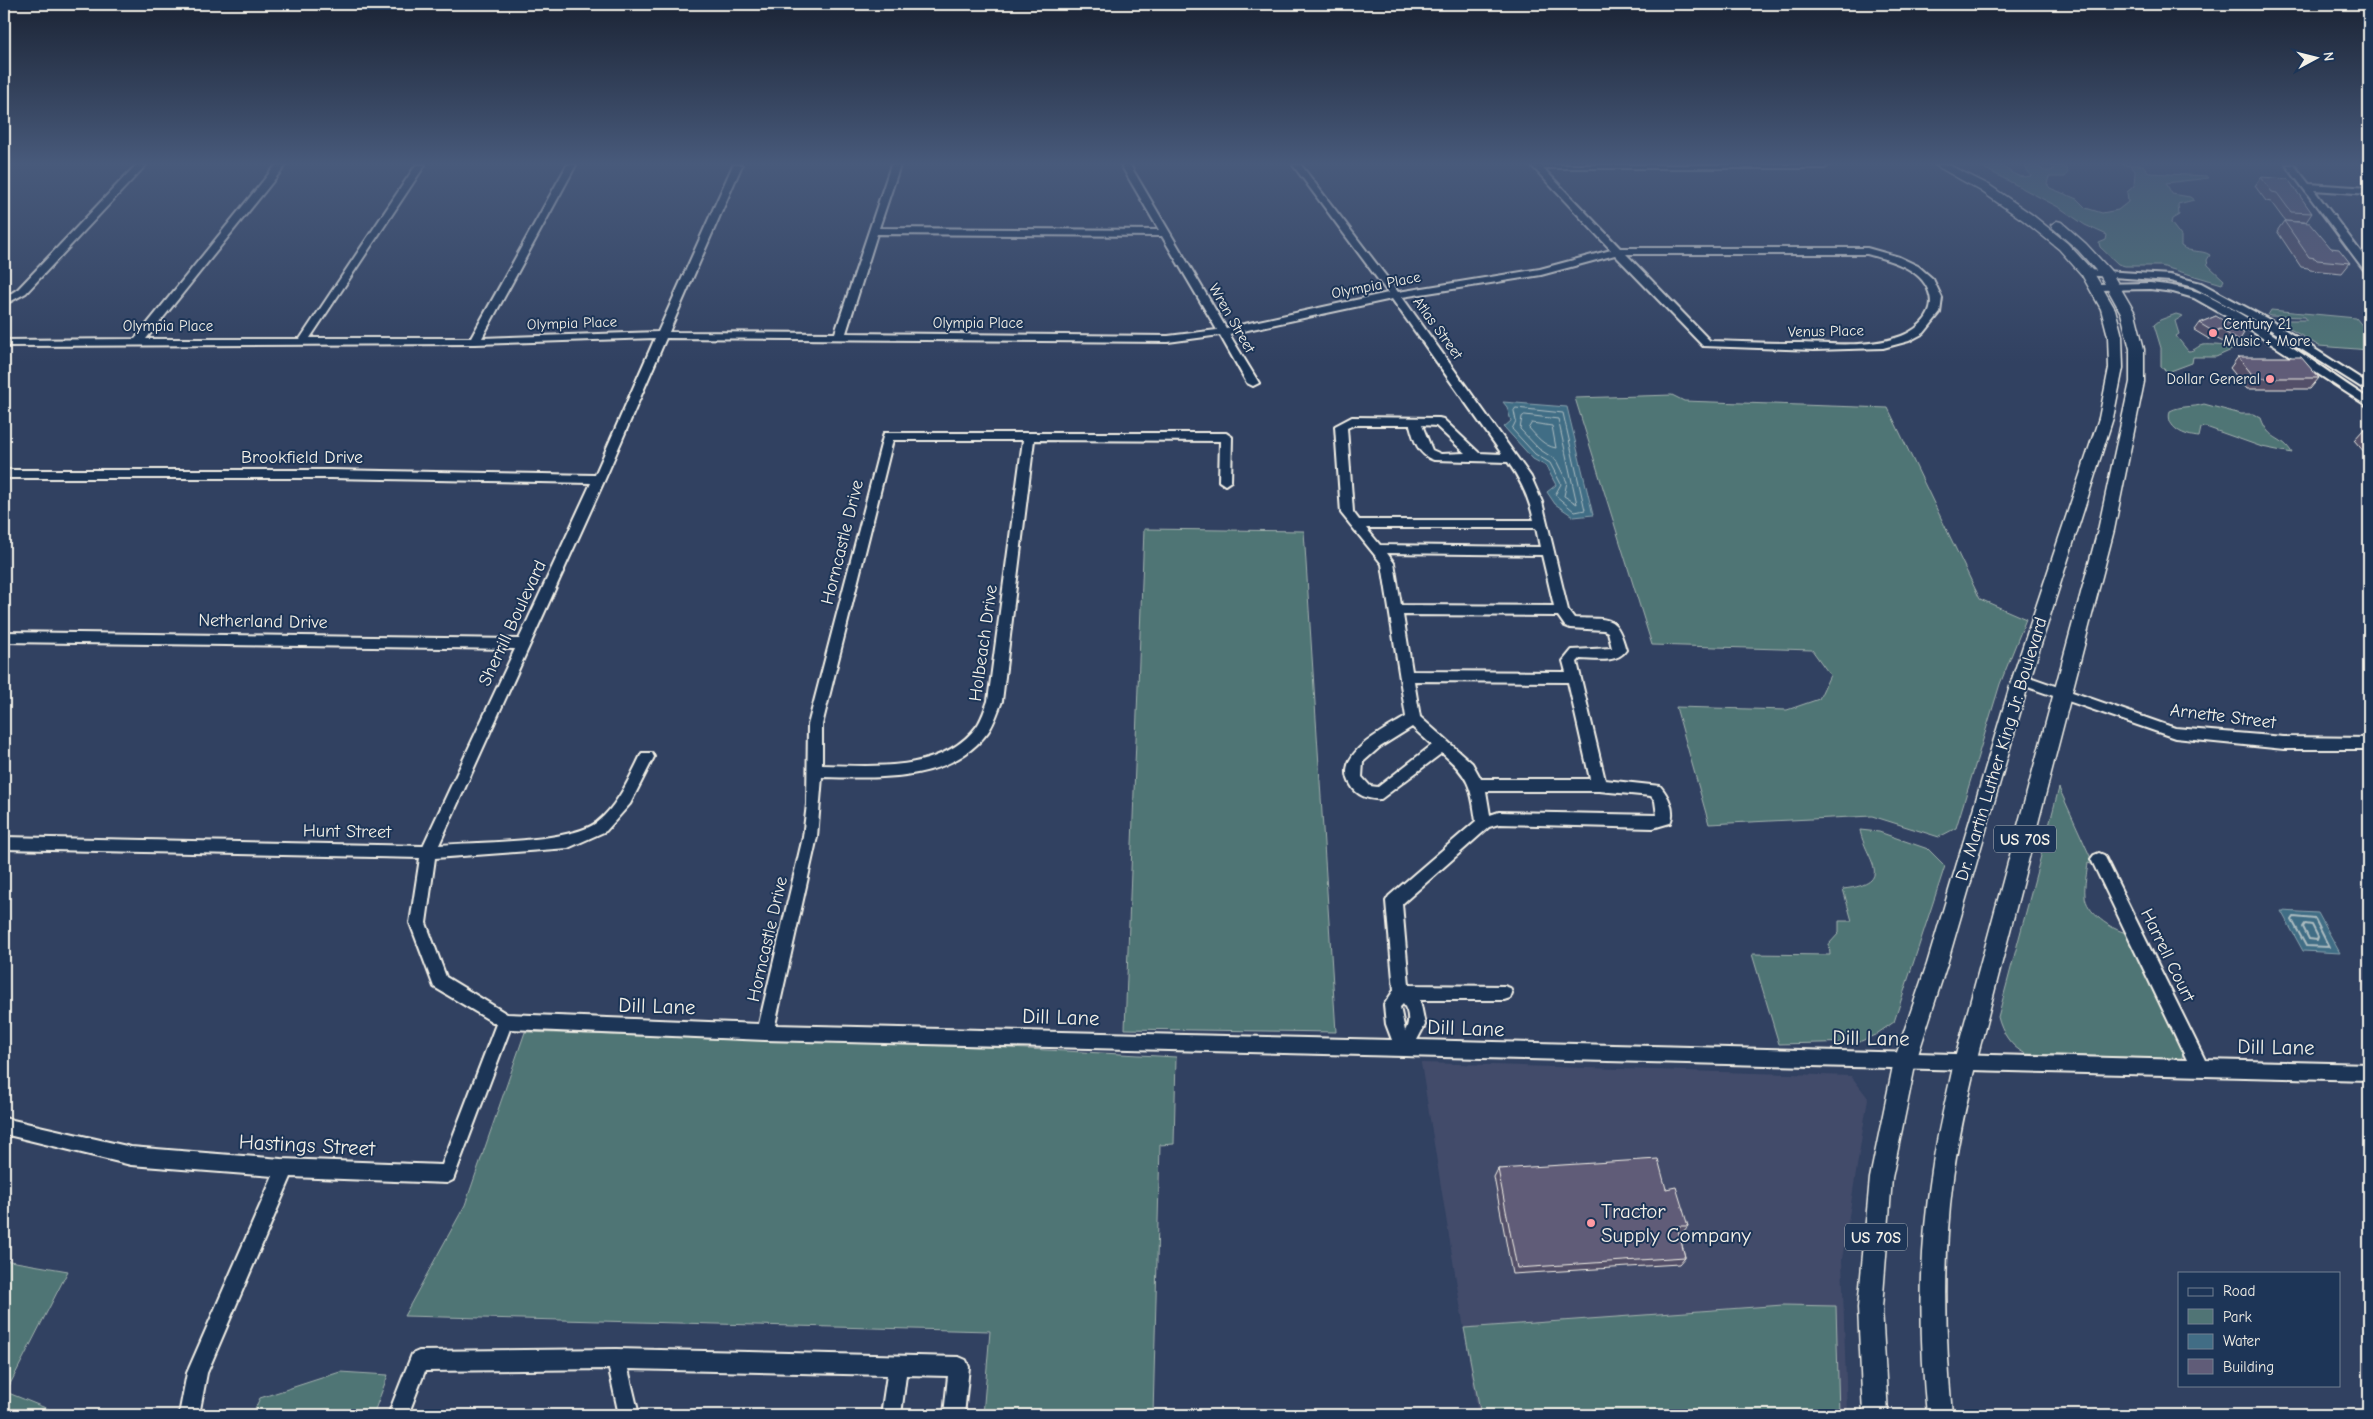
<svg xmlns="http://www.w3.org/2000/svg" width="2373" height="1419" viewBox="0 0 2373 1419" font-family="'Comic Neue',sans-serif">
<rect width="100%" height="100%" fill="#314161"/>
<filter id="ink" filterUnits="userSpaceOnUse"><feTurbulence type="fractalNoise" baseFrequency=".02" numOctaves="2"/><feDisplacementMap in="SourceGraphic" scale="10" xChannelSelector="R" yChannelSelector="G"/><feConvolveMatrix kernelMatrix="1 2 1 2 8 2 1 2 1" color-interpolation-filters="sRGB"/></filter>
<g filter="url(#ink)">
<polygon fill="#434c6b" points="1421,1063 1851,1076 1868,1098 1842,1259 1847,1415 1478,1415"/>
<g fill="#507475" stroke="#a2b2ae">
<path d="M1982 165C1988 165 1997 163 2002 166 2013 173 2017 179 2031 176L2024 165H2036C2042 170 2045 173 2053 170V165L2066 168 2068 172 2065 177H2049L2047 184 2050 188 2077 199 2086 208 2102 213 2118 210 2128 202 2127 192 2134 186 2135 171 2131 166 2123 165H2143L2149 173 2207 176 2209 178 2166 183 2172 194 2190 197 2194 200 2178 204 2179 215 2172 219 2171 223 2181 236V246C2191 254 2201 249 2210 255L2207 260 2208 265 2224 280 2222 284 2161 266H2125L2118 264 2100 247 2099 243 2106 240 2107 235 2085 225 2060 208 1980 166Z"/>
<polygon points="2271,310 2356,318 2369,334 2369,339 2364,339 2369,350 2319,346 2278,322 2281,320 2307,320 2305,317 2270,316 2268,315"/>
<path d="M2176 314 2183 316 2175 321 2179 334 2176 336 2188 351C2195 351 2197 346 2203 345 2211 344 2228 346 2236 348L2216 357H2193L2192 363 2168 372 2161 367V348L2154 325 2160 320Z"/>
<polygon points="1672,395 1684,401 1888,408 1980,599 2026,619 2000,684 1956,828 1939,837 1872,816 1709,824 1676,707 1787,710 1819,699 1830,675 1812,650 1652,645 1575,398"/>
<path d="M2204 404 2241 414H2253L2261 418C2269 442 2282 435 2292 453L2262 447 2206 427 2201 428 2199 437C2185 436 2165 428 2170 411 2182 405 2192 408 2204 404Z"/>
<polygon points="1144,529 1304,531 1336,1032 1125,1029"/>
<path d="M2059 788 2094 865 2088 863C2087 873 2084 884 2085 895 2085 912 2112 930 2127 933L2184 1053 2181 1059 2026 1054C2011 1047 2002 1033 1998 1017Z"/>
<path d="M1860 830 1879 832 1928 849 1945 866 1894 1022 1875 1035 1859 1042 1779 1044 1752 954 1830 955 1829 944 1839 933V921H1852L1843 889C1898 883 1865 859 1860 830Z"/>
<polygon points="525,1032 1009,1048 1176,1057 1174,1144 1160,1145 1153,1415 983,1415 990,1331 404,1316 465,1205"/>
<polygon points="4,1260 68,1271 6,1392 63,1415 4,1415"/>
<polygon points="1783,1305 1836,1306 1839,1415 1481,1415 1464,1328"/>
<polygon points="340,1372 388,1375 373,1415 252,1415 260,1398"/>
</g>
<g fill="#416d85" stroke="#89a2ad">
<polygon points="1503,402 1567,407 1593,515 1574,517 1555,504 1547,492 1556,485 1546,466 1533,459 1504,427 1511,421 1507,407"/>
<polygon points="2281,911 2318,913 2340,953 2303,951"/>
</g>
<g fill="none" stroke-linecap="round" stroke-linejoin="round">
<g stroke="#acbcc0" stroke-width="1">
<polygon points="1516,408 1563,413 1585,510 1575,512 1555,495 1561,484 1550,463 1535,454 1512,429 1516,421 1514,411"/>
<polygon points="1525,415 1558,419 1577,504 1564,496 1567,482 1556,460 1539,449 1520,429 1522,417"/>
<path d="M1532 423 1552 426 1556 448C1544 446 1537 437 1529 428Z"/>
</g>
<g stroke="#acbcc0" stroke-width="2">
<polygon points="2294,917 2315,919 2329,947 2306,946 2292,920"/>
<polygon points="2305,924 2312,925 2318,937 2317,940 2309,939 2303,927"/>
</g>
<defs>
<g id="minor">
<polygon points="136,165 146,165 26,293 4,305 4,298 18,289"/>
<path d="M276 165H286L146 339H300L416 165H425L310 338H471L567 165H576L482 338 658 332 733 165H742L669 332 835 333 891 165H900L879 228 1159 230 1121 165H1130L1226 328 1388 293 1293 165H1301L1398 292 1540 269 1611 250 1531 165H1829L1825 168H1543L1620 248H1867L1899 257 1918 266 1933 279 1942 298 1940 313 1924 333 1909 341 1883 348 1814 350 1703 346 1615 255 1541 275 1402 297 1531 477 1542 502 1568 610 1574 618C1609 620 1616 613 1626 650 1617 664 1594 659 1580 659L1577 662 1605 780 1660 786C1668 795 1676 811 1670 823L1653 828 1499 824 1489 827 1402 904 1409 985 1504 986 1510 988 1512 993 1510 998 1504 1000H1420L1425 1025 1417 1040 2187 1060 2091 859 2094 855 2099 853 2104 855 2205 1060 2369 1064V1080L765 1040 510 1029 453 1180 447 1183 291 1177 207 1373 199 1415H179L187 1373 273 1176 131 1165 4 1134V1118L131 1147 281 1159 442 1165 496 1024 434 987 410 923 420 858 4 849V837L423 846 515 649 4 642V632L519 639 591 483 330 478H4V470H330L595 475 655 338 475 344 4 346V340L135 339ZM877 234 1162 236 1217 330 1168 336 846 333ZM1626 254H1867C1889 260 1921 268 1929 292 1938 317 1913 334 1892 339 1863 347 1831 344 1801 343 1771 343 1740 342 1710 341ZM1392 299 1502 454 1479 453 1443 419 1439 418 1352 417 1335 426 1341 513 1382 564 1406 717C1385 730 1332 754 1351 785 1357 796 1369 800 1381 799L1442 753C1469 777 1471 785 1476 821L1389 896 1386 901 1394 990 1384 1005 1386 1024 1392 1040 775 1025 817 837 822 777C878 778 950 783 988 732 994 724 998 711 1002 701L1034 440 1220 441 1219 481 1225 485 1231 481 1232 437 1226 433H884L808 725 807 804 803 837 759 1024 507 1014 446 977 426 923 435 858 568 848 606 831 630 804 654 757 652 753H642C630 777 618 806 596 823 568 843 476 842 439 845L605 479 666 338 1168 342 1220 335 1247 383 1253 386 1259 383 1229 334ZM1354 425H1410C1414 440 1418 455 1434 460L1508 462C1521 480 1529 498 1534 520H1359L1353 512 1347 428ZM1422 425 1436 426 1465 453 1441 454 1432 450ZM893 440H1023L988 701C985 709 982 719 977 726 942 773 874 766 822 765V725ZM1366 528H1536L1540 547 1380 545ZM1387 553 1542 555 1554 606 1401 605 1394 563ZM1403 615 1558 616 1565 626 1570 628 1604 630 1608 632 1612 648 1572 650 1563 661 1566 672 1412 671ZM1414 681 1568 682 1590 779H1481L1472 763 1420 717ZM1412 727 1432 745 1378 787 1370 786 1362 777 1363 762 1380 747ZM1486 791H1599L1651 796 1655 801 1657 815 1499 812 1490 815ZM1403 1004C1409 1011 1410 1023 1405 1031L1400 1007Z"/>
<polygon points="2286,165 2294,165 2309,184 2369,188 2369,194 2314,190 2369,263 2369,272 2365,271"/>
<polygon points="2087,270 2170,275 2201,283 2268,319 2369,384 2369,392 2260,323 2193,287 2170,281 2083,275 2083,271"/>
<path d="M2150 283C2167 285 2186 287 2203 294 2261 322 2315 364 2369 399V407L2247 328 2194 298 2173 292 2150 289 2096 290 2091 287 2096 284Z"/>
<polygon points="2021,674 2175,728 2284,737 2369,738 2369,749 2284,749 2175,738 2016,683 2014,679"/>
<polygon points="616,1349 959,1357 966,1360 969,1367 964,1415 944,1415 948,1376 906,1375 901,1415 881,1415 887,1375 628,1369 639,1415 619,1415 609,1369 425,1371 408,1415 388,1415 412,1354 419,1351"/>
</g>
<g id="major">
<polygon points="1935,165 1949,165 1989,185 2031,214 2067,243 2092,270 2115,309 2122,336 2123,368 2113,418 2030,679 1947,964 1916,1061 1892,1178 1882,1308 1888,1415 1863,1415 1858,1308 1870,1178 1894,1061 1927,964 2012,679 2099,418 2109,368 2108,336 2101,309 2082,275 2059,249 2023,220 1981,191"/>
<path d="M2057 221 2061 222 2086 244 2110 270 2135 313 2144 349V382L2114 530 1976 1062C1967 1101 1958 1139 1953 1178 1943 1257 1945 1336 1952 1415H1927C1919 1336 1919 1255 1931 1177 1936 1138 1946 1100 1954 1062L2098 530 2130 382V349L2121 313 2100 275 2078 250 2053 228 2051 225Z"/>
</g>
</defs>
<use href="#minor" stroke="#f4f1e8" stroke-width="4"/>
<use href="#major" stroke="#f4f1e8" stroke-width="3"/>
<use href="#minor" fill="#1d3557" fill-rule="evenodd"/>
<use href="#major" fill="#1d3557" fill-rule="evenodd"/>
</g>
<g fill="#534f67" stroke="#f4f1e8">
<polygon points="2261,177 2312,213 2306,222 2285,221 2271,202 2266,201 2255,186"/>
<polygon points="2284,221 2331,248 2350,263 2342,273 2310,270 2308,268 2301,267 2277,231"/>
<polygon points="2216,316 2239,341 2234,348 2214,337 2209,339 2194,330 2199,323"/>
<polygon points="2238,357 2319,378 2310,389 2247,389 2230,368"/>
<polygon points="2364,429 2369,429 2369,454 2365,453 2354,440"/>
<polygon points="1498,1169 1666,1189 1688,1226 1682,1233 1679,1233 1685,1257 1679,1264 1512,1274 1494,1177"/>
</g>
<polygon fill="#434054" stroke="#f4f1e8" points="2220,329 2214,337 2209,339 2214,332"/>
<g fill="#605c78" stroke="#f4f1e8">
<polygon points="2261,177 2288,179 2312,213 2291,212 2277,193 2272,192"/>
<polygon points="2284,221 2310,223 2331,248 2339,249 2350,263 2317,260 2315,258 2309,257"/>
<polygon points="2216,316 2244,333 2239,341 2220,329 2214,332 2199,323"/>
<polygon points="2238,357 2301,357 2319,378 2255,378"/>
<polygon points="2364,429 2369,429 2369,436"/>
<polygon points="1658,1159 1666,1189 1676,1187 1688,1226 1677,1226 1685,1257 1517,1268 1498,1169"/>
</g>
</g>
<linearGradient id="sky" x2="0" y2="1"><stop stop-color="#1b2435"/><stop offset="0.45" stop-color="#485a7b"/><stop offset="1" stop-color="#485a7b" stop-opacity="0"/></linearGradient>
<rect width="2373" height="363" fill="url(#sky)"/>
<g fill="#ff9aa2" stroke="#1d3557" stroke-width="2">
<circle cx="2213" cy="333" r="5"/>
<circle cx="2270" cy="379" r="5"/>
<circle cx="1591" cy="1223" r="5"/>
</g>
<g text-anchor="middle" stroke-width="4" stroke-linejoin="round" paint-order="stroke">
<g font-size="15" fill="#f4f1e8" stroke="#1d3557">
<text transform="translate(1376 285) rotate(-11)" y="5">Olympia Place</text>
<text transform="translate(1232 318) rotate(60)" y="5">Wren Street</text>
<text transform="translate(572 323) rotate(-2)" y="5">Olympia Place</text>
<text x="978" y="328">Olympia Place</text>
<text x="168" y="331">Olympia Place</text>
<text transform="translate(1438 328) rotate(54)" y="5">Atlas Street</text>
<text transform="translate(1826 331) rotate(-1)" y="5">Venus Place</text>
</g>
<g font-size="15" fill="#f4f1e8" stroke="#1d3557" text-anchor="start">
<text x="2223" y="329">Century 21<tspan x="2223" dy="17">Music + More</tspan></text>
<text x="2260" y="384" text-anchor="end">Dollar General</text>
</g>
<g fill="#1d3557" stroke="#b4b9bc" stroke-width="1">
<rect x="1994" y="825.5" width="62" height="27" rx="4"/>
<rect x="1845" y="1223.5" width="62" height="27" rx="4"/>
</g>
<g font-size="16" font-weight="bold" fill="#f4f1e8">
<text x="2025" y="845">US 70S</text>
<text x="1876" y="1243">US 70S</text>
</g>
<g font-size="18" fill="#f4f1e8" stroke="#1d3557">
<text x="302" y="463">Brookfield Drive</text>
<text transform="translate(842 542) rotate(-76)" y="6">Horncastle Drive</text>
<text transform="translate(263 621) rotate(1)" y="6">Netherland Drive</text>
<text transform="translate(512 623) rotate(-65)" y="6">Sherrill Boulevard</text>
<text transform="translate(983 643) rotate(-82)" y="6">Holbeach Drive</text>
<text transform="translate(2223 716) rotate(7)" y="6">Arnette Street</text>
<text transform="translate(2001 749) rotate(-73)" y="6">Dr. Martin Luther King Jr. Boulevard</text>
<text transform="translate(347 831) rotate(1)" y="6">Hunt Street</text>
<text transform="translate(767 939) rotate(-77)" y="6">Horncastle Drive</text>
<text transform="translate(2168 955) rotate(64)" y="6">Harrell Court</text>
</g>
<g font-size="21" fill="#f4f1e8" stroke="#1d3557">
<text transform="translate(657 1006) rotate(2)" y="7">Dill Lane</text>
<text transform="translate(1061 1017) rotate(2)" y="7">Dill Lane</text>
<text transform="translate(1466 1028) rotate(2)" y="7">Dill Lane</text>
<text transform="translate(1871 1038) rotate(1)" y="7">Dill Lane</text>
<text transform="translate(2276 1047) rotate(1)" y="7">Dill Lane</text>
<text transform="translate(307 1145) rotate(3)" y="7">Hastings Street</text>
</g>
<g font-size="21" fill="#f4f1e8" stroke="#1d3557" text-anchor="start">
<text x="1601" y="1218">Tractor<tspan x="1601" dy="24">Supply Company</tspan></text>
</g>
</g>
<rect width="2373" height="1419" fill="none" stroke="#1d3557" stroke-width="20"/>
<rect x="10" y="10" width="2353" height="1399" fill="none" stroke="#f4f1e8" stroke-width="2" filter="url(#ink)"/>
<rect x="2178" y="1272" width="162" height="115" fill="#1d3557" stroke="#738091"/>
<rect x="2188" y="1288" width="25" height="8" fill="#1d3557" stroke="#738091"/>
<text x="2223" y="1296" font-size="15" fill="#f4f1e8">Road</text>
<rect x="2188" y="1309" width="25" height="15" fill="#507475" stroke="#738091"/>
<text x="2223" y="1322" font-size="15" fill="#f4f1e8">Park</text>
<rect x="2188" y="1334" width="25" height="15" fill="#416d85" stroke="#738091"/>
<text x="2223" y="1346" font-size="15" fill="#f4f1e8">Water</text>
<rect x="2188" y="1359" width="25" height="15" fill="#605c78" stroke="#738091"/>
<text x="2223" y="1372" font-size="15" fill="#f4f1e8">Building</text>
<g transform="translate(2316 58) rotate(83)" stroke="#1d3557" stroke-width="4" paint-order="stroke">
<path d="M0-4L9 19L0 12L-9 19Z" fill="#f4f1e8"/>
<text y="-8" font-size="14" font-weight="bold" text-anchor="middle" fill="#f4f1e8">N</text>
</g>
</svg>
